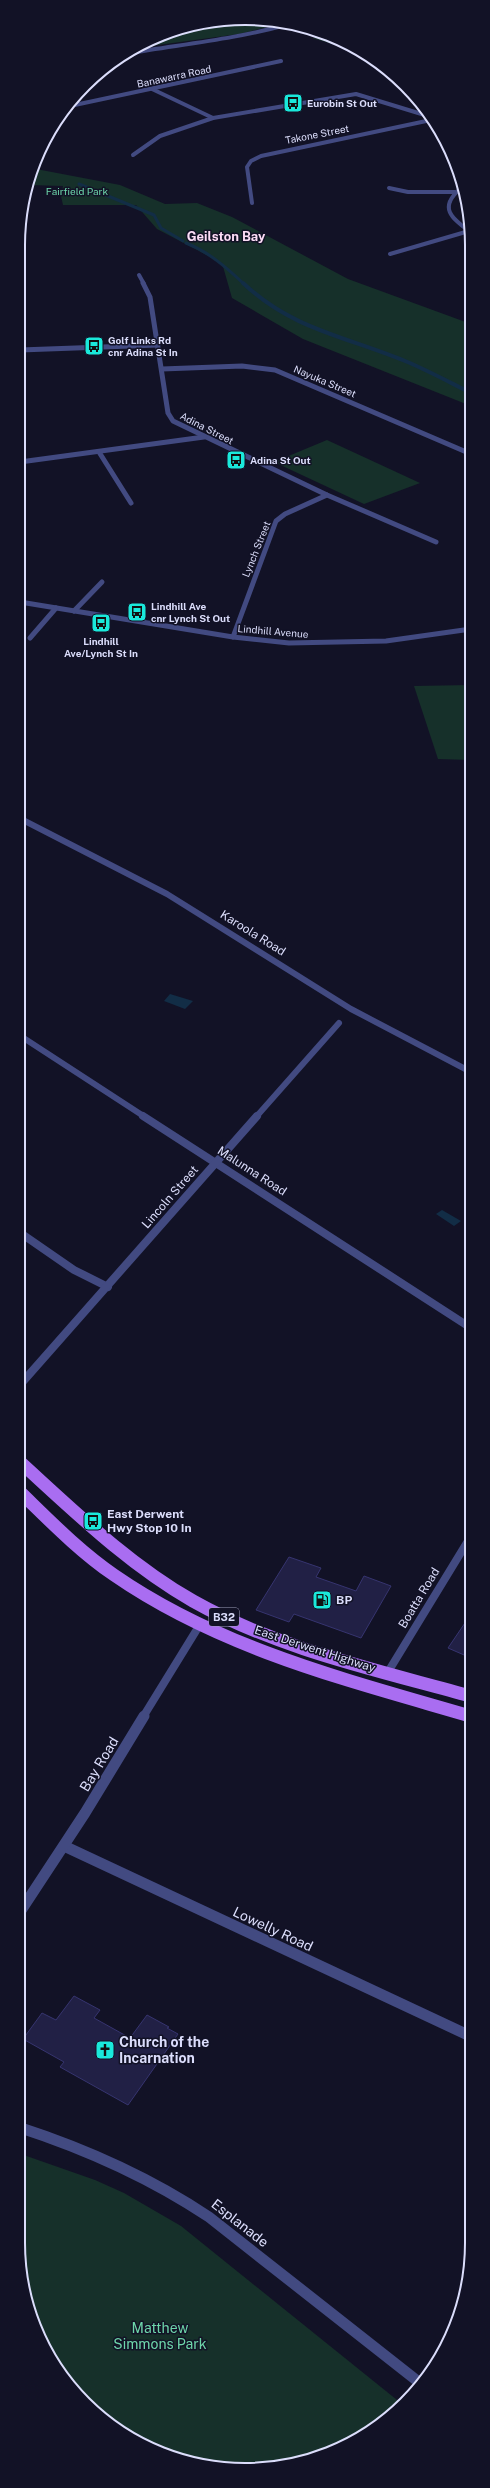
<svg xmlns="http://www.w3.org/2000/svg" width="490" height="2488" viewBox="0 0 490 2488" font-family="'Public Sans',sans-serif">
<rect width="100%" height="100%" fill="#121226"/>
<g fill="#16302a">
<polygon points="274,20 284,23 239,34 143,47 186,26"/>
<path d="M312 38C335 38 342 39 360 52Z"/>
<polygon points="36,169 120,185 165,204 197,203 232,217 348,279 471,324 471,406 303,339 232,298 222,263 157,229 136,205 63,205 61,196 63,186 30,185"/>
<polygon points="327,440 420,483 364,504 274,462"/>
<polygon points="471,685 471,760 438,759 414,686"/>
<polygon points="18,2153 95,2180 124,2193 181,2226 402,2404 394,2414 318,2458 230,2470 145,2447 84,2403 35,2330 18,2243"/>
</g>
<g fill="#122d46">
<polygon points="170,994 193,1001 185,1009 164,1001"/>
<polygon points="442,1210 461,1221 454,1226 436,1214"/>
</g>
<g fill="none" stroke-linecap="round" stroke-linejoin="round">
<g stroke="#122d46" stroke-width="3">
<polyline points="79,184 154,215 161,228 183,241"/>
<path d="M186 243C209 252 227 268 244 284"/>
</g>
<path stroke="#122d46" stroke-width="4" d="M243 283C293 330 345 336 405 361 427 370 449 382 471 393"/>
</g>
<g fill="#212045" stroke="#36346f">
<polygon points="289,1557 321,1568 316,1577 356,1591 364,1576 391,1586 361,1638 294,1614 289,1622 256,1610"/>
<polygon points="471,1614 471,1658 448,1648"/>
<polygon points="74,1996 100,2010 94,2018 130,2038 147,2015 169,2027 167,2028 178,2034 128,2105 60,2067 64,2062 23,2039 42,2013 56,2020"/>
</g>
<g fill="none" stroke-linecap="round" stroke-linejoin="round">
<g stroke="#424a81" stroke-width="4">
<path d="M130 53C183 44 237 39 289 24"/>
<polyline points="152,89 213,118 356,94 428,116"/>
<polyline points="70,106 281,61"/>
<polyline points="133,155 160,136 213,118"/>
<polyline points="389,188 408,192 455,192"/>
<path d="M460 189C438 208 452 218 470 232"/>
<polyline points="252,203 247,167 251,161 261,156 431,120"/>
<polyline points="390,254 469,231"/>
<polyline points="139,275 144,284"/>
</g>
<g stroke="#424a81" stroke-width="5">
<polyline points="143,283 150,297 168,413 173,421 327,495 436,542"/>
<polyline points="20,350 158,345"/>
<polyline points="162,369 242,366 275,370 471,454"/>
<polyline points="99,452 131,503"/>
<polyline points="20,462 204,437"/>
<polyline points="20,602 233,637 289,643 386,641 471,629"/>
<polyline points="74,611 102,582"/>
<polyline points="233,637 276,521 285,514 327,495"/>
<polyline points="30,638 56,608"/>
</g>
<g stroke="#424a81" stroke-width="6">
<polyline points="19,818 167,894 351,1009 471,1072"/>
<polyline points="19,1035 145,1117"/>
<polyline points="256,1117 339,1023"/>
</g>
<g stroke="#424a81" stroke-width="8">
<polyline points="143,1116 471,1328"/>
<polyline points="19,1232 74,1270 108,1287"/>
<polyline points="19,1386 257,1116"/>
<polyline points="388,1672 471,1536"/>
<polyline points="143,1717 199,1626"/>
</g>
<g stroke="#424a81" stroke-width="11">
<polyline points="64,1846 470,2036"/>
<polyline points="18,1915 85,1813 144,1716"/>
<path d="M18 2127C86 2149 149 2177 209 2217L420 2383"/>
</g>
<g stroke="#a96df1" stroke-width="13">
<path d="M19 1461C74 1511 128 1564 193 1601 278 1649 377 1670 470 1696"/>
<path d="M19 1491C49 1520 79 1551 114 1575 221 1649 347 1680 470 1716"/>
</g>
</g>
<defs>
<symbol id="bus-square" viewBox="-11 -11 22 22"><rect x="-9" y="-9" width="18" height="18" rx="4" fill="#1ae9db" stroke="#121226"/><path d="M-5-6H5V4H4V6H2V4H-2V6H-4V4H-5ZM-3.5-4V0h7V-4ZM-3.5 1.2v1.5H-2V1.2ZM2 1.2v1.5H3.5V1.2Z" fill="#111"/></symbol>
<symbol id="fuel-square" viewBox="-11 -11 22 22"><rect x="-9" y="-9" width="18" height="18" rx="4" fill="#1ae9db" stroke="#121226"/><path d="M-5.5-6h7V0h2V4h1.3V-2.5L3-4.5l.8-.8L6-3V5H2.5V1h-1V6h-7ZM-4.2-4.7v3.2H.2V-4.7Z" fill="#111"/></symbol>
<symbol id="church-square" viewBox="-11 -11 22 22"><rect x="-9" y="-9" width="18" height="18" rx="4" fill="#1ae9db" stroke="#121226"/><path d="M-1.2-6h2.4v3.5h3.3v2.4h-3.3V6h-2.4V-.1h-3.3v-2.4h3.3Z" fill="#111"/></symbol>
</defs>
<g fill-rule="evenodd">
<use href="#bus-square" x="282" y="92" width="22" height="22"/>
<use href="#bus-square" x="83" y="335" width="22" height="22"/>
<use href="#bus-square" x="225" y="449" width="22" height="22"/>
<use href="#bus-square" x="126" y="601" width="22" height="22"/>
<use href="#bus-square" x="90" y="612" width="22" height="22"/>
<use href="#bus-square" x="82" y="1510" width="22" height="22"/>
<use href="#fuel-square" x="311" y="1589" width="22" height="22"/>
<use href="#church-square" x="94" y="2039" width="22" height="22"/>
</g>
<g text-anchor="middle" stroke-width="3" stroke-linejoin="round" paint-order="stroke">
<g font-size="10" fill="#dbddfb" stroke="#121226">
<text transform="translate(174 76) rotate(-12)" y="4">Banawarra Road</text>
<text transform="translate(317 134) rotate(-11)" y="4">Takone Street</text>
<text transform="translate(325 381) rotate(23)" y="4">Nayuka Street</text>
<text transform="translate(207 428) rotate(27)" y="4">Adina Street</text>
<text transform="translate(256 549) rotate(-68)" y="4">Lynch Street</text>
<text transform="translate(273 631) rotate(5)" y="4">Lindhill Avenue</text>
</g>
<g font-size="10" font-weight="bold" fill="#dbddfb" stroke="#121226" text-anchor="start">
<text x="307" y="107">Eurobin St Out</text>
<text x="108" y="344">Golf Links Rd<tspan x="108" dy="12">cnr Adina St In</tspan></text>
<text x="250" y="464">Adina St Out</text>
<text x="151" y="610">Lindhill Ave<tspan x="151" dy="12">cnr Lynch St Out</tspan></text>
<text x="101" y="645" text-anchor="middle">Lindhill<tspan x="101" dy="12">Ave/Lynch St In</tspan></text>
</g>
<g font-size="10" fill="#6dd5aa" stroke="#121226">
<text x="77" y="195">Fairfield Park</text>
</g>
<rect fill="#121226" stroke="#9fa0bb" stroke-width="1" x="209" y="1608" width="30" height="18" rx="3"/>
<g font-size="11" font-weight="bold" fill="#dbddfb">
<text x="224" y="1621">B32</text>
</g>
<g font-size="12" fill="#dbddfb" stroke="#121226">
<text transform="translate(253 933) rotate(32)" y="4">Karoola Road</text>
<text transform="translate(252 1171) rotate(33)" y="4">Malunna Road</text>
<text transform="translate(170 1197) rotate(-49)" y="4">Lincoln Street</text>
<text transform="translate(419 1598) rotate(-59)" y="4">Boatta Road</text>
<text transform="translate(315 1649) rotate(18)" y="4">East Derwent Highway</text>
</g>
<g font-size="12" font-weight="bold" fill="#dbddfb" stroke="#121226" text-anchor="start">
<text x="107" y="1518">East Derwent<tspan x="107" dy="14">Hwy Stop 10 In</tspan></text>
<text x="336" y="1604">BP</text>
</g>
<g font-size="13" font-weight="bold" fill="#fcddf6" stroke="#121226">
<text x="226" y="241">Geilston Bay</text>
</g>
<g font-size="14" fill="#dbddfb" stroke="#121226">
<text transform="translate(99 1764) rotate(-59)" y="5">Bay Road</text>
<text transform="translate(273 1929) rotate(25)" y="5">Lowelly Road</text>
<text transform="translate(240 2223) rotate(38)" y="5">Esplanade</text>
</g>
<g font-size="14" font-weight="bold" fill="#dbddfb" stroke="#121226" text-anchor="start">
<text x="119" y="2047">Church of the<tspan x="119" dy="16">Incarnation</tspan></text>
</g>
<g font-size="14" fill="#6dd5aa" stroke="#121226">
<text x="160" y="2333">Matthew<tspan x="160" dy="16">Simmons Park</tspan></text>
</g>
</g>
<path d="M0 0H490V2488H0ZM245 25H245A220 220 0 0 1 465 245V2243A220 220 0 0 1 245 2463H245A220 220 0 0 1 25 2243V245A220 220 0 0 1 245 25Z" fill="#121226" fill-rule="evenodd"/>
<path fill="none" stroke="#dbddfb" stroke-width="2" d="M245 25H245A220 220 0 0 1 465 245V2243A220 220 0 0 1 245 2463H245A220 220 0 0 1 25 2243V245A220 220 0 0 1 245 25Z"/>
</svg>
